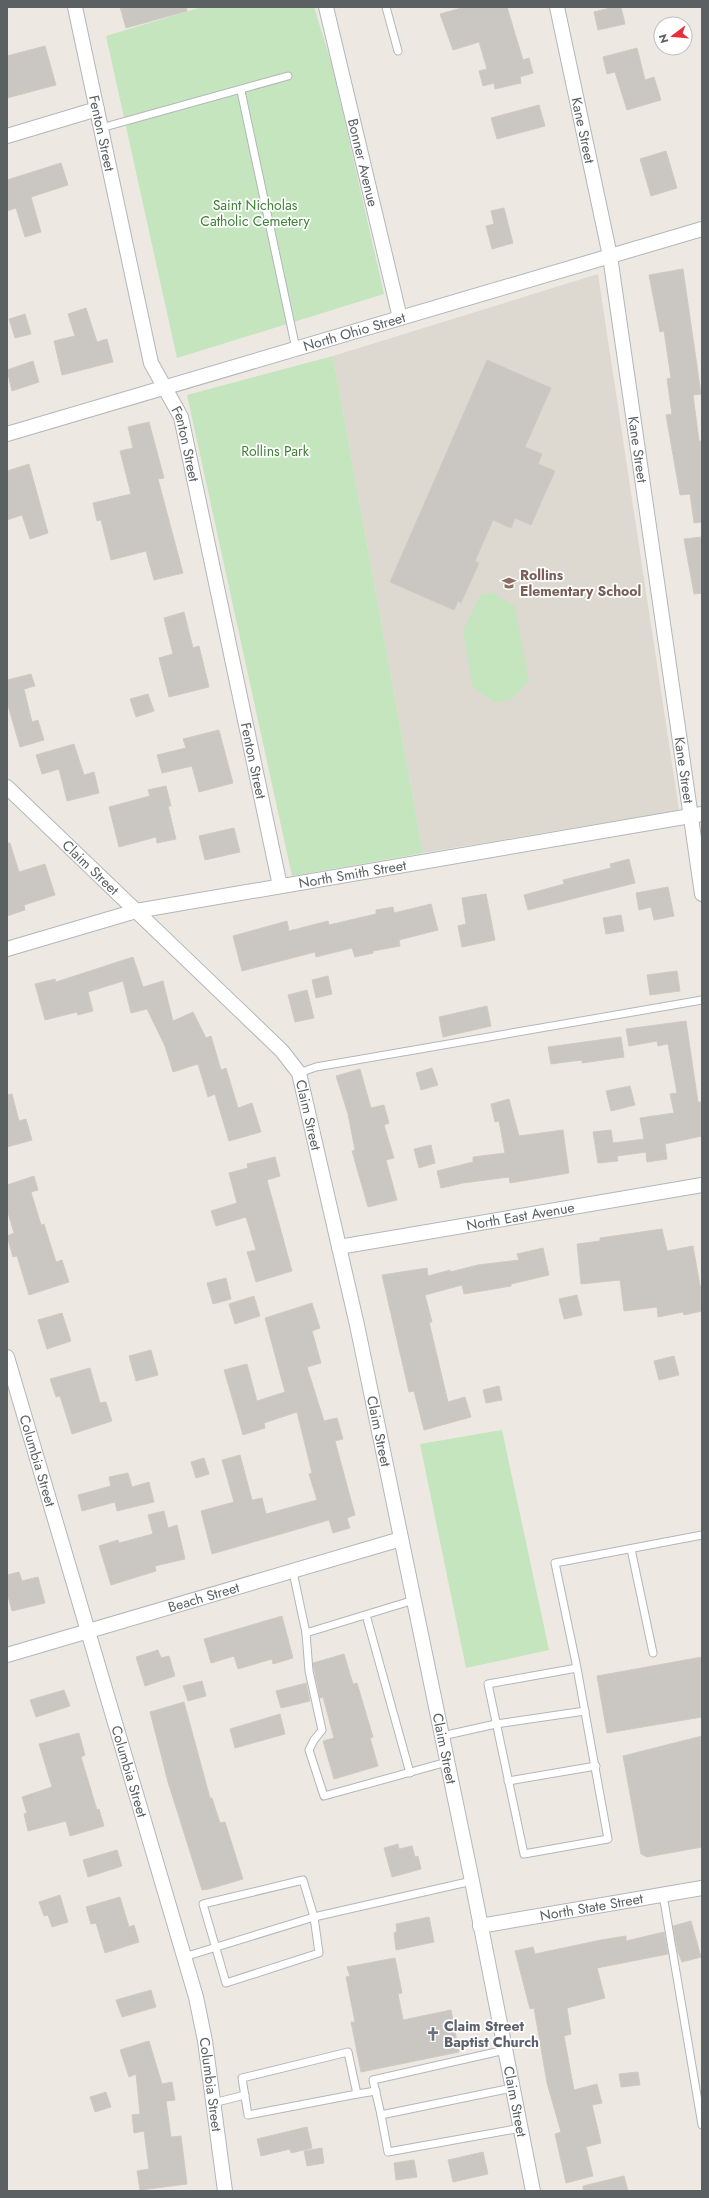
<svg xmlns="http://www.w3.org/2000/svg" width="709" height="2198" viewBox="0 0 709 2198" font-family="Jost,sans-serif">
<rect width="100%" height="100%" fill="#ede9e2"/>
<polygon fill="#ddd9d0" points="598,274 679,810 423,853 333,356"/>
<g fill="#c4e5be">
<polygon points="202,7 314,7 332,65 384,294 177,358 106,36"/>
<polygon points="333,356 423,853 292,876 187,395"/>
<polygon points="493,593 515,606 529,681 511,699 496,703 473,688 463,630 481,594"/>
<polygon points="502,1430 549,1650 466,1668 420,1444"/>
</g>
<g fill="#cac6c1" stroke="#d2cac1">
<polygon points="120,7 186,7 187,11 126,28"/>
<polygon points="465,7 507,7 523,60 529,58 533,73 520,77 521,83 495,89 494,83 483,86 479,71 487,69 479,42 453,50 440,14"/>
<polygon points="614,7 621,7 625,24 598,30 594,12"/>
<polygon points="45,46 56,85 7,98 7,56"/>
<polygon points="637,48 645,80 654,77 661,100 627,110 615,72 607,74 603,57"/>
<polygon points="539,105 545,126 497,139 491,118"/>
<polygon points="666,151 677,188 651,196 640,159"/>
<polygon points="61,163 68,185 31,197 41,232 25,237 16,208 7,211 7,180"/>
<polygon points="504,208 513,243 492,249 486,226 494,224 491,211"/>
<polygon points="683,269 701,394 693,395 699,441 702,441 702,522 694,523 690,494 680,495 666,415 672,414 667,379 671,378 664,331 660,332 649,275"/>
<polygon points="86,308 97,342 107,339 113,362 62,375 54,341 75,336 68,314"/>
<polygon points="25,314 31,334 15,338 9,319"/>
<polygon points="487,360 551,388 525,447 542,454 538,464 555,471 531,525 515,518 511,528 493,520 475,561 479,563 461,603 458,601 454,610 390,582"/>
<polygon points="33,361 39,382 12,391 7,370"/>
<polygon points="149,422 164,478 158,479 183,573 154,580 146,551 111,560 101,520 97,521 93,503 131,494 120,451 133,448 128,427"/>
<polygon points="29,464 48,533 30,539 22,515 7,520 7,471"/>
<polygon points="702,537 702,593 694,594 684,539"/>
<polygon points="184,612 193,648 199,646 209,687 169,697 159,658 173,654 164,618"/>
<polygon points="31,674 35,686 24,689 32,722 38,720 44,740 20,747 7,702 7,680"/>
<polygon points="148,694 154,711 136,717 130,699"/>
<polygon points="219,730 233,783 199,792 192,766 162,773 157,755 186,748 183,739"/>
<polygon points="74,744 84,775 94,772 99,793 67,801 59,769 42,774 36,755"/>
<polygon points="166,786 171,806 168,806 176,839 157,843 156,837 119,847 109,807 150,796 148,790"/>
<polygon points="234,828 240,852 205,860 199,836"/>
<polygon points="7,843 10,843 19,872 45,864 55,895 24,905 25,910 7,916"/>
<polygon points="629,859 635,883 528,910 524,895 564,884 563,880 611,868 610,864"/>
<polygon points="668,887 674,916 654,920 651,907 639,910 636,893"/>
<polygon points="486,894 495,940 462,947 458,926 466,924 462,898"/>
<polygon points="431,904 438,930 399,940 400,946 373,951 373,953 355,957 352,948 316,957 315,952 242,971 233,936 287,921 289,931 328,921 329,925 376,914 376,910 393,907 394,913"/>
<polygon points="621,915 624,931 606,934 603,918"/>
<polygon points="133,957 143,987 163,981 173,1021 193,1012 206,1038 211,1036 221,1070 226,1068 238,1108 252,1103 261,1132 229,1141 215,1094 208,1097 198,1064 173,1072 165,1046 147,1009 131,1013 123,981 88,992 93,1011 78,1015 77,1012 45,1020 35,984 55,979 56,982"/>
<polygon points="677,971 680,991 650,995 647,975"/>
<polygon points="328,976 332,994 316,998 312,980"/>
<polygon points="307,990 314,1018 295,1022 288,995"/>
<polygon points="487,1006 491,1026 443,1037 439,1017"/>
<polygon points="686,1021 698,1102 702,1102 702,1136 665,1144 667,1159 647,1162 646,1152 617,1156 618,1161 598,1163 593,1132 611,1130 613,1143 644,1139 640,1118 674,1113 670,1094 677,1093 668,1044 658,1046 657,1041 629,1046 626,1029"/>
<polygon points="621,1037 624,1057 582,1063 582,1060 551,1064 548,1047"/>
<polygon points="432,1068 438,1085 421,1090 416,1073"/>
<polygon points="360,1069 371,1108 384,1105 389,1123 384,1125 394,1158 386,1160 397,1200 368,1207 352,1151 355,1150 348,1114 336,1076"/>
<polygon points="630,1086 635,1105 611,1111 606,1091"/>
<polygon points="12,1094 19,1121 26,1119 32,1140 7,1147 7,1095"/>
<polygon points="509,1099 519,1136 563,1130 569,1173 510,1183 509,1177 463,1183 441,1188 437,1171 473,1162 473,1157 505,1153 499,1121 495,1122 491,1104"/>
<polygon points="431,1145 435,1163 419,1168 414,1149"/>
<polygon points="275,1157 280,1176 267,1180 292,1271 256,1282 247,1252 256,1250 246,1217 216,1226 211,1211 237,1203 229,1173 248,1168 247,1164"/>
<polygon points="34,1176 38,1190 31,1192 41,1225 44,1224 56,1262 62,1260 69,1282 29,1295 17,1256 13,1257 7,1236 14,1233 7,1209 7,1185"/>
<polygon points="662,1229 667,1251 693,1246 700,1286 702,1286 702,1311 684,1315 683,1312 658,1317 657,1307 624,1311 620,1280 581,1284 577,1244 600,1241 600,1238"/>
<polygon points="543,1248 549,1275 511,1284 511,1286 464,1294 462,1285 425,1295 432,1322 429,1322 448,1402 465,1397 471,1417 424,1430 414,1391 409,1392 382,1275 427,1268 428,1276 450,1270 450,1272 478,1265 519,1260 517,1254"/>
<polygon points="226,1278 231,1299 213,1304 207,1283"/>
<polygon points="577,1295 582,1315 564,1319 559,1299"/>
<polygon points="254,1296 260,1316 235,1324 229,1304"/>
<polygon points="312,1303 320,1328 312,1331 321,1363 307,1367 324,1421 337,1418 343,1439 335,1441 355,1515 347,1518 350,1528 333,1533 329,1520 212,1554 201,1511 234,1502 222,1460 240,1455 252,1500 262,1498 266,1514 317,1500 309,1474 312,1473 297,1412 264,1423 265,1428 243,1435 224,1370 247,1364 257,1401 285,1392 265,1318"/>
<polygon points="62,1313 71,1341 47,1349 38,1320"/>
<polygon points="151,1350 158,1375 136,1381 129,1356"/>
<polygon points="674,1356 679,1375 659,1380 654,1361"/>
<polygon points="90,1368 100,1403 106,1402 112,1421 72,1434 60,1396 56,1397 50,1379"/>
<polygon points="499,1386 502,1400 486,1403 483,1390"/>
<polygon points="204,1458 209,1474 196,1478 191,1462"/>
<polygon points="128,1473 132,1487 149,1482 154,1502 117,1511 115,1502 82,1511 78,1495 111,1486 109,1477"/>
<polygon points="164,1511 168,1528 177,1525 185,1559 155,1566 156,1571 111,1585 99,1546 118,1540 119,1543 153,1534 148,1515"/>
<polygon points="19,1572 22,1581 38,1577 45,1603 12,1611 7,1592 7,1575"/>
<polygon points="282,1616 293,1658 273,1664 272,1659 238,1669 234,1656 211,1663 204,1639"/>
<polygon points="158,1650 161,1658 169,1656 175,1676 145,1686 136,1657"/>
<polygon points="344,1654 353,1684 357,1683 373,1737 370,1738 378,1766 334,1779 323,1741 334,1738 323,1697 320,1698 313,1663"/>
<polygon points="702,1657 702,1717 607,1733 597,1676"/>
<polygon points="202,1681 206,1696 188,1701 183,1686"/>
<polygon points="306,1683 310,1701 281,1708 276,1691"/>
<polygon points="64,1690 70,1706 36,1717 30,1700"/>
<polygon points="184,1702 210,1798 212,1798 220,1823 225,1822 243,1879 209,1889 202,1890 168,1782 150,1712"/>
<polygon points="280,1714 285,1734 235,1748 230,1729"/>
<polygon points="79,1733 85,1755 81,1757 97,1810 99,1809 104,1826 70,1836 66,1821 28,1831 24,1814 27,1813 22,1797 52,1787 39,1744"/>
<polygon points="702,1736 702,1847 647,1857 641,1854 623,1756"/>
<polygon points="398,1844 399,1849 412,1846 415,1857 418,1856 421,1869 392,1877 384,1848"/>
<polygon points="117,1850 122,1866 88,1877 83,1860"/>
<polygon points="60,1895 68,1922 52,1927 48,1915 44,1916 39,1902"/>
<polygon points="120,1897 129,1927 134,1925 139,1942 105,1953 96,1923 91,1924 86,1907"/>
<polygon points="429,1917 434,1942 396,1950 394,1933 397,1931 396,1924"/>
<polygon points="691,1921 701,1957 682,1962 678,1952 673,1926"/>
<polygon points="664,1932 668,1954 597,1968 605,1998 567,2008 571,2034 564,2036 574,2090 597,2084 602,2103 592,2105 601,2143 586,2147 593,2176 566,2183 555,2134 561,2132 547,2083 534,2008 530,2009 515,1951 533,1947 535,1954 601,1940 626,1936 626,1941"/>
<polygon points="395,1958 402,1993 398,1994 403,2020 451,2010 459,2052 361,2072 351,2022 355,2022 346,1977 350,1976 347,1967"/>
<polygon points="151,1990 156,2007 122,2017 116,2000"/>
<polygon points="149,2041 162,2084 172,2082 175,2100 166,2101 171,2137 181,2136 187,2184 140,2190 137,2171 149,2169 144,2131 134,2133 132,2115 140,2114 136,2074 129,2077 120,2050"/>
<polygon points="638,2072 640,2085 621,2087 619,2074"/>
<polygon points="106,2092 111,2107 95,2112 90,2097"/>
<polygon points="307,2127 312,2148 291,2153 290,2149 261,2156 257,2139"/>
<polygon points="322,2148 324,2163 307,2166 304,2151"/>
<polygon points="483,2152 488,2174 453,2182 448,2160"/>
<polygon points="414,2160 417,2177 396,2180 394,2163"/>
<polygon points="624,2176 628,2191 583,2191 583,2186"/>
</g>
<g fill="none" stroke-linecap="round" stroke-linejoin="round">
<defs>
<g id="lane">
<polyline points="386,7 398,51"/>
<polyline points="241,91 296,349"/>
<polyline points="101,128 288,76"/>
<polyline points="299,1073 316,1067 702,1000"/>
<polyline points="631,1549 653,1653"/>
<polyline points="293,1572 306,1633"/>
<polyline points="414,1600 306,1633 309,1671 322,1730 314,1740 309,1750 324,1796 447,1762"/>
<polyline points="366,1615 410,1773"/>
<polyline points="577,1668 488,1684 524,1854 608,1839 577,1668 555,1563 702,1535"/>
<polyline points="442,1736 496,1724 585,1711"/>
<polyline points="508,1781 596,1766"/>
<polygon points="303,1880 314,1917 319,1953 226,1983 203,1904"/>
<polyline points="663,1895 702,2125"/>
<polyline points="184,1957 314,1917 472,1881"/>
<polygon points="348,2052 357,2094 248,2115 242,2078"/>
<polyline points="512,2088 381,2115 388,2152 521,2128"/>
<polyline points="357,2094 376,2091"/>
<polyline points="213,2103 245,2095"/>
<polyline points="381,2115 373,2080 505,2050"/>
</g>
<g id="street">
<path id="s1" d="M75 7 151 363 181 417 280 886"/>
<path id="s2" d="M326 7 400 318"/>
<path id="s3" d="M557 7 610 256 702 894"/>
<polyline points="7,136 97,109"/>
<path id="s4" d="M7 434 702 229"/>
<path id="s5" d="M7 787 282 1051 299 1073 357 1325 472 1881 533 2191"/>
<path id="s6" d="M7 949 136 911 702 814"/>
<path id="s7" d="M339 1247 702 1185"/>
<path id="s8" d="M7 1357 196 1997 205 2041 225 2191"/>
<path id="s9" d="M7 1655 401 1539"/>
<path id="s10" d="M480 1926 702 1888"/>
</g>
</defs>
<use href="#lane" stroke="#b3b6ba" stroke-width="9"/>
<use href="#street" stroke="#b3b6ba" stroke-width="16"/>
<use href="#lane" stroke="#fff" stroke-width="7"/>
<use href="#street" stroke="#fff" stroke-width="14"/>
</g>
<defs>
<symbol id="school-bare" viewBox="-9 -9 18 18"><path d="M0-5L7-2L0 1L-7-2ZM-4 1L0 2.5L4 1V4Q0 6-4 4Z" fill="#8d6e63" stroke="#fff" stroke-width="2.5" paint-order="stroke"/></symbol>
<symbol id="church-bare" viewBox="-9 -9 18 18"><path d="M-1.2-6h2.4v3.5h3.3v2.4h-3.3V6h-2.4V-.1h-3.3v-2.4h3.3Z" fill="#6b7280" stroke="#fff" stroke-width="2.5" paint-order="stroke"/></symbol>
</defs>
<g fill-rule="evenodd">
<use href="#school-bare" x="499" y="573" width="20" height="20"/>
<use href="#church-bare" x="423" y="2024" width="20" height="20"/>
</g>
<g text-anchor="middle" stroke-width="3.5" stroke-linejoin="round" paint-order="stroke">
<g font-size="14" fill="#5b6063" stroke="#fff">
<text dy="5" stroke="none"><textPath href="#s3" startOffset="126">Kane Street</textPath></text>
<text dy="5" stroke="none"><textPath href="#s1" startOffset="129">Fenton Street</textPath></text>
<text dy="5" stroke="none"><textPath href="#s2" startOffset="160">Bonner Avenue</textPath></text>
<text dy="5" stroke="none"><textPath href="#s4" startOffset="362">North Ohio Street</textPath></text>
<text dy="5" stroke="none"><textPath href="#s1" startOffset="453">Fenton Street</textPath></text>
<text dy="5" stroke="none"><textPath href="#s3" startOffset="450">Kane Street</textPath></text>
<text dy="5" stroke="none"><textPath href="#s1" startOffset="777">Fenton Street</textPath></text>
<text dy="5" stroke="none"><textPath href="#s3" startOffset="774">Kane Street</textPath></text>
<text dy="5" stroke="none"><textPath href="#s5" startOffset="116">Claim Street</textPath></text>
<text dy="5" stroke="none"><textPath href="#s6" startOffset="354">North Smith Street</textPath></text>
<text dy="5" stroke="none"><textPath href="#s5" startOffset="452">Claim Street</textPath></text>
<text dy="5" stroke="none"><textPath href="#s7" startOffset="184">North East Avenue</textPath></text>
<text dy="5" stroke="none"><textPath href="#s5" startOffset="776">Claim Street</textPath></text>
<text dy="5" stroke="none"><textPath href="#s8" startOffset="108">Columbia Street</textPath></text>
<text dy="5" stroke="none"><textPath href="#s9" startOffset="205">Beach Street</textPath></text>
<text dy="5" stroke="none"><textPath href="#s5" startOffset="1100">Claim Street</textPath></text>
<text dy="5" stroke="none"><textPath href="#s8" startOffset="432">Columbia Street</textPath></text>
<text dy="5" stroke="none"><textPath href="#s10" startOffset="113">North State Street</textPath></text>
<text dy="5" stroke="none"><textPath href="#s8" startOffset="756">Columbia Street</textPath></text>
<text dy="5" stroke="none"><textPath href="#s5" startOffset="1460">Claim Street</textPath></text>
</g>
<g font-size="14" fill="#3c8134" stroke="#fff">
<text x="255" y="210">Saint Nicholas<tspan x="255" dy="16">Catholic Cemetery</tspan></text>
<text x="275" y="456">Rollins Park</text>
</g>
<g font-size="14" font-weight="bold" fill="#785e54" stroke="#fff" text-anchor="start">
<text x="520" y="580">Rollins<tspan x="520" dy="16">Elementary School</tspan></text>
</g>
<g font-size="14" font-weight="bold" fill="#5b616d" stroke="#fff" text-anchor="start">
<text x="444" y="2031">Claim Street<tspan x="444" dy="16">Baptist Church</tspan></text>
</g>
</g>
<rect width="709" height="2198" fill="none" stroke="#5b6063" stroke-width="16"/>
<g transform="translate(673 36) rotate(254)"><circle r="19" fill="#ffffff" stroke="#bdbfc1"/>
<path d="M0-3L7 15L0 10L-7 15Z" fill="#e82d3c"/>
<text y="-6" font-size="11" font-weight="bold" text-anchor="middle" fill="#5b6063">N</text>
</g>
</svg>
